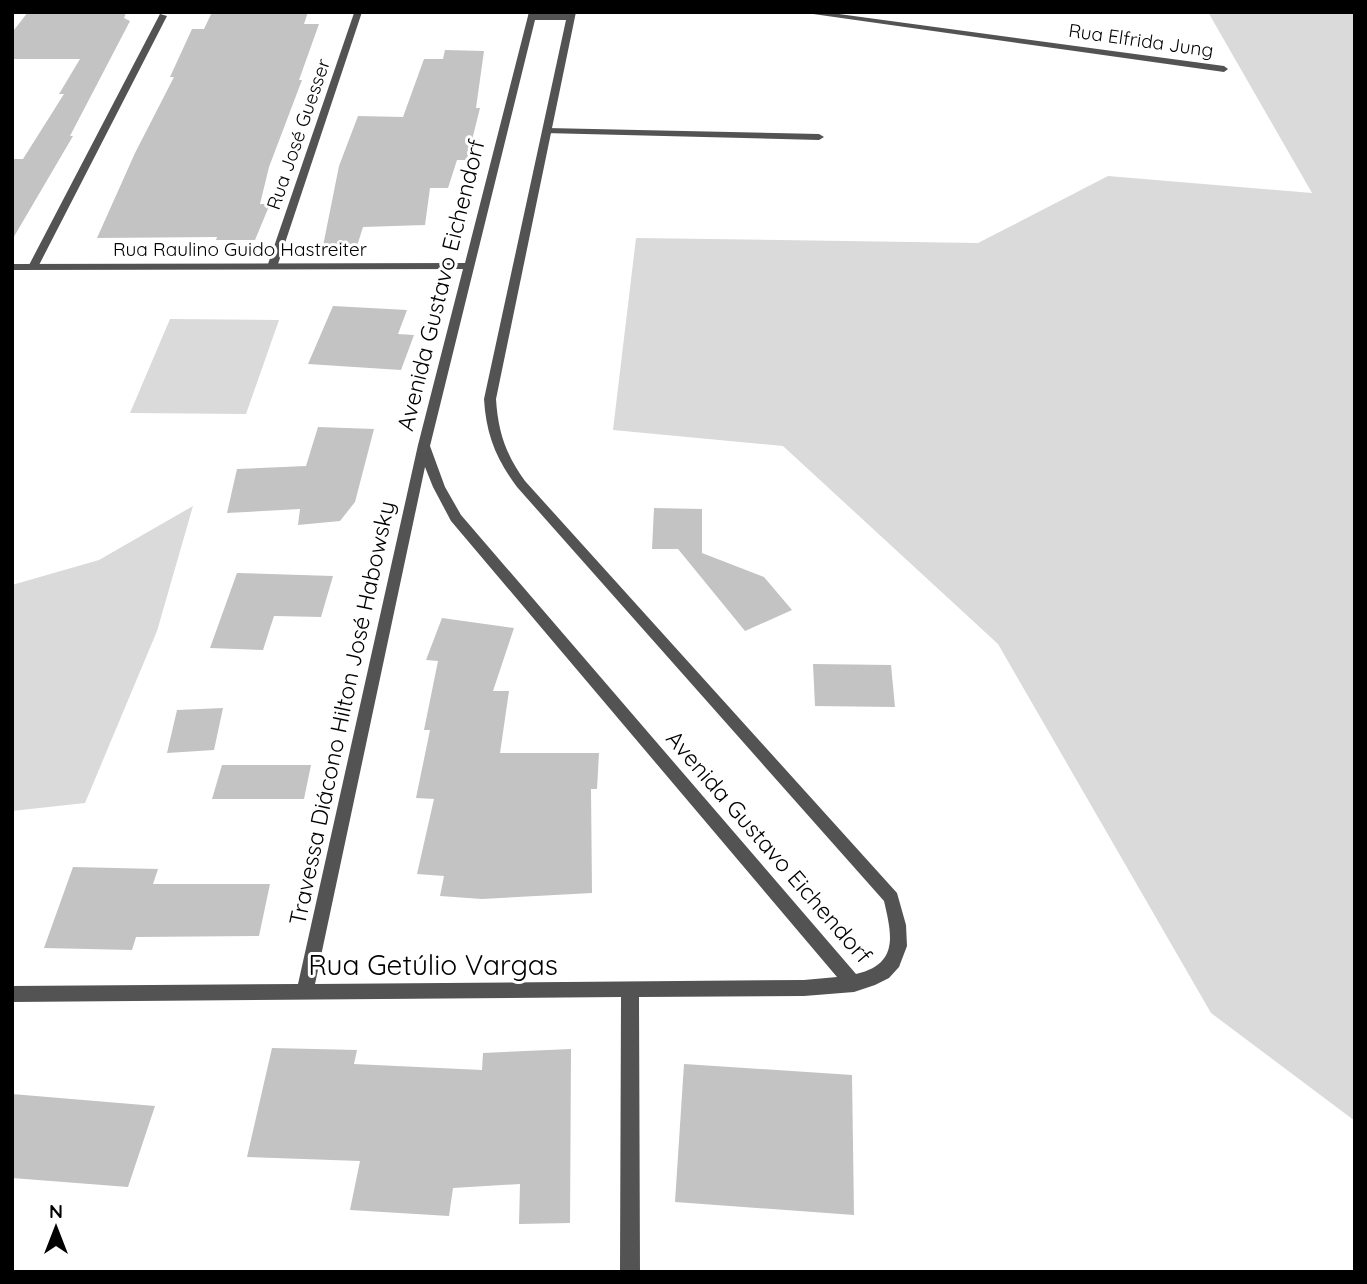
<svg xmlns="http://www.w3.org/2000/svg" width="1367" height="1284" viewBox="0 0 1367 1284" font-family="Quicksand,sans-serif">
<rect width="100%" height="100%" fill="#fff"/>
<g fill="#dadada">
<polygon points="1208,12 1355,12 1355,1121 1211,1013 998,644 783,446 613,430 636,238 978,243 1108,176 1312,193"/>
<polygon points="170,319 279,320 246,414 130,413"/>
<polygon points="193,506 157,631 85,803 12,811 12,585 99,560"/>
</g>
<g fill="#c3c3c3">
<polygon points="28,12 126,13 124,18 130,21 70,136 73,136 12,240 12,159 23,159 64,94 59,94 80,59 12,59 14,30"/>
<polygon points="212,12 308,12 304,24 319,24 299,80 302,80 269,167 260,204 270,204 255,240 216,240 217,237 97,238 135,153 174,77 170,77 192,29 204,29"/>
<polygon points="445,50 484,51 476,108 480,108 467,160 457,160 448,188 430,188 425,225 363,227 357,246 323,246 339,166 358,116 403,117 424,59 443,59"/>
<polygon points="333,306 407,310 398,334 414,335 401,370 308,364"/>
<polygon points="318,427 374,429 355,502 340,521 298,525 300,509 227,513 237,469 306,466"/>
<polygon points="654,508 702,509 702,553 764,577 792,610 745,631 678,549 652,549"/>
<polygon points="237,573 333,576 321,617 274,616 263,650 210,648"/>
<polygon points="442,618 514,628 493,691 509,691 500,753 599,753 597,789 591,789 592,893 482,899 440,896 444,876 417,874 434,799 416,798 430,730 424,730 438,661 426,660"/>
<polygon points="813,664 891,665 895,707 815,706"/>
<polygon points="223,708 214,750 167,753 177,710"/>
<polygon points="222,765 311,765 304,799 212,799"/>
<polygon points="73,867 158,869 153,884 270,884 259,936 136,937 132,950 44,948"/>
<polygon points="272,1048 357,1050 354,1064 482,1070 483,1053 571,1049 570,1223 519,1224 520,1184 453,1188 449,1216 350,1210 360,1161 247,1157"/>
<polygon points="684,1064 852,1075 854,1215 675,1202"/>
<polygon points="12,1094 155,1106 128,1187 12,1178"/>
</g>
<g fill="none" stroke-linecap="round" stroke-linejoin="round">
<g fill="#535353" fill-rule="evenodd">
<polygon points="362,12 277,267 276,269 268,269 267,267 354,13"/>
<polygon points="799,12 824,12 1224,66 1228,69 1224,72"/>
<polygon points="160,14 167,16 38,267 37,269 29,269 28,267"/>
<polygon points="547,128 819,134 824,137 819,140 544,133 542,131"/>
</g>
<path fill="#535353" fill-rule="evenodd" d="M529 12H537V14L576 12 496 399C498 432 506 455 525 481L897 893 906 925 907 946 899 967 889 978 875 985 854 992 804 996 639 997 640 1272H620L621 997 12 1002V986L298 984 418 445 463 269 12 270V264L465 263ZM535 20H566L484 399C486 434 496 459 517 487L884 901C892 935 899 964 856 974L461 515 445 487 430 446ZM425 467 433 487 451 521 837 977 804 980 315 984Z"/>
</g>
<g text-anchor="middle" stroke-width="6" stroke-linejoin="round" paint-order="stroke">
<g font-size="19" fill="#000" stroke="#fff">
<text transform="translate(1141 40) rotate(8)" y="7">Rua Elfrida Jung</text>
<text transform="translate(298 134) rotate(-71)" y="7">Rua José Guesser</text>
<text x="240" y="256">Rua Raulino Guido Hastreiter</text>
</g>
<g font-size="23" fill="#000" stroke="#fff">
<text transform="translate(441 285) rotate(-76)" y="8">Avenida Gustavo Eichendorf</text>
<text transform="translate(342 713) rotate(-78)" y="8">Travessa Diácono Hilton José Habowsky</text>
<text transform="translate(769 847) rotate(49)" y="8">Avenida Gustavo Eichendorf</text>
</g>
<g font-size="28" fill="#000" stroke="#fff">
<text x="433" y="975">Rua Getúlio Vargas</text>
</g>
</g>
<rect width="1367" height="1284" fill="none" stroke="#000000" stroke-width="28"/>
<g transform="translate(56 1228)" stroke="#ffffff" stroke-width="5" paint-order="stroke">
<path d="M0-5L12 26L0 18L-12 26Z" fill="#000000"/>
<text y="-10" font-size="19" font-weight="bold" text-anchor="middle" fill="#000000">N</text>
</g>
</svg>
